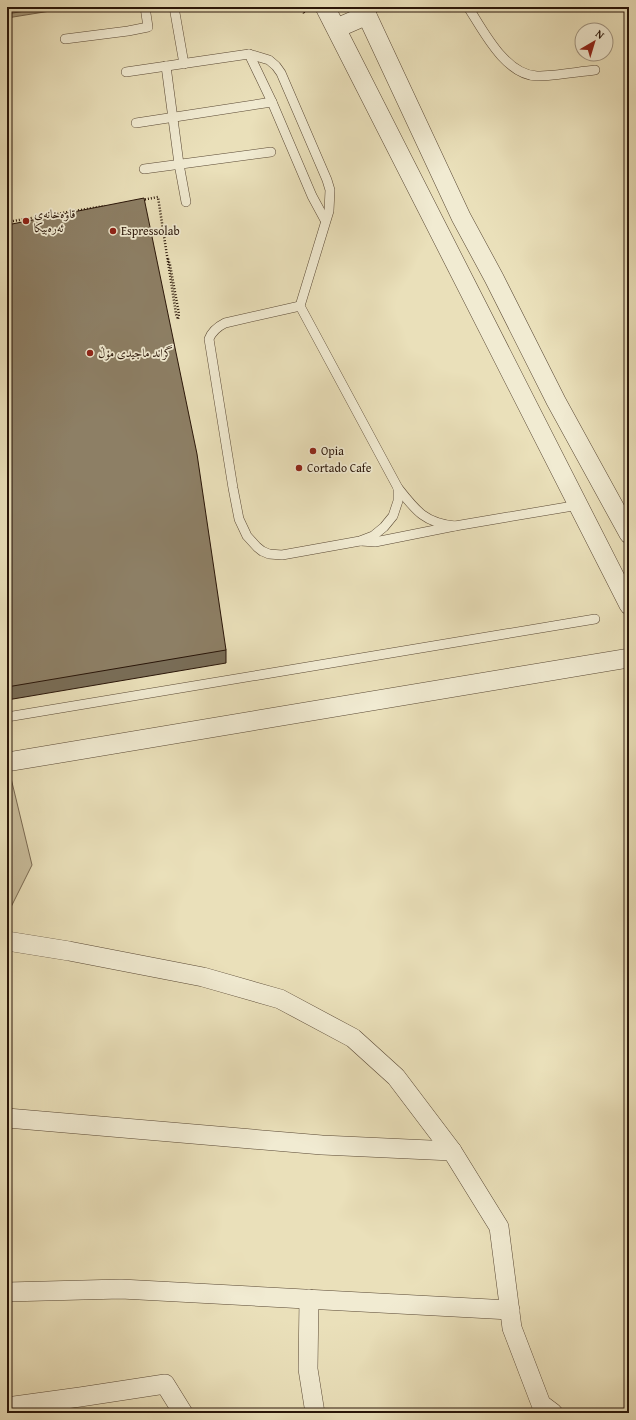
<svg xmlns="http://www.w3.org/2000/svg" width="636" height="1420" viewBox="0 0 636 1420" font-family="'Gentium Book Plus',Amiri,serif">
<rect width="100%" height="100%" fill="#eae0ba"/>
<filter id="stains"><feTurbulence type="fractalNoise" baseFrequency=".005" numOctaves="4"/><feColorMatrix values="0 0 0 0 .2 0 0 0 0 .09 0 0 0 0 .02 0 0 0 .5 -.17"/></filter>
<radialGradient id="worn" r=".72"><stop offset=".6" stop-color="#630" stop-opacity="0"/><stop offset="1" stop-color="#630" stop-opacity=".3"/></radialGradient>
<polygon fill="#c9bd9c" stroke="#796952" points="10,774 32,865 7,915 7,775"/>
<polygon fill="#a89b7d" stroke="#75654e" points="7,7 75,7 7,18"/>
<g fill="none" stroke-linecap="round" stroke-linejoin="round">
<polyline stroke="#685842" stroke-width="1" points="7,14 49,7"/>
<defs>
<g id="service">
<polyline points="174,7 184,64"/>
<path d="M468 7C483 30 505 75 537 76 555 76 576 72 595 70"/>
<polyline points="65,39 128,31 148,27 145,7"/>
<polyline points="249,54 272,102 312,196 325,220"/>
<polyline points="166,66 179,164 186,202"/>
<path d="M126 72 249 54 269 60 276 66 281 73 327 180 330 190 329 211 300 306 398 488C416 511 425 523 455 526"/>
<polyline points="136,123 272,102"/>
<polyline points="144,169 271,152"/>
<path d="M300 306 225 323C217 327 212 331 209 339L233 488 239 519 247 536 257 547 262 551 269 554 282 555 360 541 373 536 384 527 393 516 398 501V488"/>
<polyline points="361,541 375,542 455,526 579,505"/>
<polyline points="7,717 595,619"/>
</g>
<g id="minor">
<polyline points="325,7 629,605"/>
<polyline points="363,7 461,217 494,278 556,401 629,534"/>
<polyline points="337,28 367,15"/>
<polyline points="7,762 629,658"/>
<polyline points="7,941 69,951 203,977 280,999 353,1038 396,1077 452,1151 499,1227 512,1328 541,1404 553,1413"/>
<polyline points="7,1118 322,1145 452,1151"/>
<polyline points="7,1292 121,1289 510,1310"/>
<polyline points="309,1299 308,1369 315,1413"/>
<polyline points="7,1407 80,1397 165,1384 183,1413"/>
</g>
</defs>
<use href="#service" stroke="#594834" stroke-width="10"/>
<use href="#minor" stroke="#594834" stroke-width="20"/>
<g stroke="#291508" stroke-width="2.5" stroke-dasharray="1 2" stroke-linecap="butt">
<polyline points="301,7 305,15"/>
<polyline points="142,200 158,197 176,314 178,319"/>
<polyline points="7,222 105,206"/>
<polyline points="168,259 170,265 179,314 178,319"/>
</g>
<use href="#service" stroke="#f1ebd2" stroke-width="9"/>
<use href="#minor" stroke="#f1ebd2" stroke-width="19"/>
</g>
<polygon fill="#796d57" stroke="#291508" points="7,225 226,650 226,663 7,700"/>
<polygon fill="#8d7f65" stroke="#291508" points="144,198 197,454 226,650 7,687 7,225"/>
<g fill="#8f2418" stroke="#f1ebd2" stroke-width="1.5">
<circle cx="26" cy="221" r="4"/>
<circle cx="113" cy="231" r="4"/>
<circle cx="90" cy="353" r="4"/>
<circle cx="313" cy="451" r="4"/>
<circle cx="299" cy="468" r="4"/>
</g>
<g text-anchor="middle" stroke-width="3.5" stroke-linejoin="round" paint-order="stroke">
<g font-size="12" fill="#291508" stroke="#f1ebd2" text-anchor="start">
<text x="34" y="218">قاوەخانەی<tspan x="34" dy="14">ئەرەبیکا</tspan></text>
<text x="121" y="235">Espressolab</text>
<text x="98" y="357">گراند ماجیدی مۆڵ</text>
<text x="321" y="455">Opia</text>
<text x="307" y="472">Cortado Cafe</text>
</g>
</g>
<rect width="636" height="1420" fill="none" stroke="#eae0ba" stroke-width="24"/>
<rect x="8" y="8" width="620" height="1404" fill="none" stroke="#291508" stroke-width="2"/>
<rect x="12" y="12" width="612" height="1396" fill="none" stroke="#291508"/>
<g transform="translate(594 42) rotate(38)"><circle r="19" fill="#f1ebd2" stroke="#a19581"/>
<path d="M0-3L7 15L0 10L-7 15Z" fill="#8f2418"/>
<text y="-6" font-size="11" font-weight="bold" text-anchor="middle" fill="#291508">N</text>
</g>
<rect width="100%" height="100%" filter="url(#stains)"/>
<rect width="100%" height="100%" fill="url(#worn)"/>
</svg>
